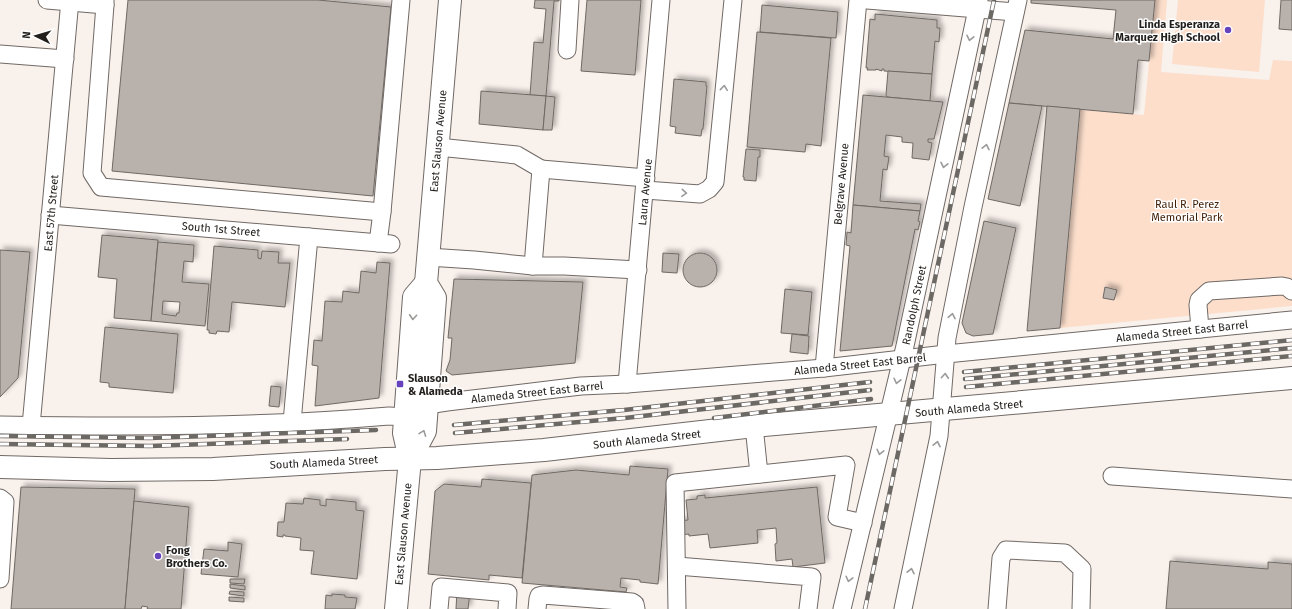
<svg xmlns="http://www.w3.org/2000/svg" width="1292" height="609" viewBox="0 0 1292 609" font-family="'Fira Sans',sans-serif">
<defs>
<filter id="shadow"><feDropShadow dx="3.5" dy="-3.5" stdDeviation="2" flood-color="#0004"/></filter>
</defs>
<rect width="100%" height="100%" fill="#f9f1ec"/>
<g fill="#fcdecb">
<polygon points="1155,0 1167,0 1161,72 1269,80 1273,60 1292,61 1292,306 1060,328 1080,109 1144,115"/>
<polygon points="1178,0 1265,0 1259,72 1172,64"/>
</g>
<g fill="#b9b1ac" stroke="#6f6964" fill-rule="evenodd" filter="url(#shadow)">
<polygon points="128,0 318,0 391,7 373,196 112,171"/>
<polygon points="535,0 559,0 559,1 554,1 546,96 530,95 534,42 543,43 546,9 534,8"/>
<polygon points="587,0 641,0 635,75 581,71"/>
<polygon points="1031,0 1155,0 1149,61 1138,60 1133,114 1009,103 1025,30 1113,39 1116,10 1031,3"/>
<polygon points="1281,0 1292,0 1292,30 1279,29"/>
<polygon points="762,5 838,12 836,38 760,32"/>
<polygon points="875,14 937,20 937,28 940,28 939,42 935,41 932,74 884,71 884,69 882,69 882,71 876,69 876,70 867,70 868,68 866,68 870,19 875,20"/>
<polygon points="757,32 831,38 821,146 806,144 805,152 747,147"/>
<polygon points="888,71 932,74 930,101 887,97 886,95"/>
<polygon points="674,79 706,82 706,86 707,86 703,129 702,129 701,136 675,133 676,127 670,126"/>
<polygon points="481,91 546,96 543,130 479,124"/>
<polygon points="863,95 943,102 934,139 928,139 928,142 932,143 929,160 912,158 913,143 902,142 902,137 886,135 884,156 889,157 887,170 883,169 880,201 921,204 920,211 853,205"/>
<polygon points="546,96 555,97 552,130 543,130"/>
<polygon points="1009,103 1042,106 1020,206 988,199"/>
<polygon points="1047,106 1080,109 1060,328 1027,331"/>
<polygon points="746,149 760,150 760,157 758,157 756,181 744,180 744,177 743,177"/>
<polygon points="853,205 920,211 918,221 920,222 918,230 915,229 892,346 840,351 850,246 846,245 847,232 851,233"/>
<polygon points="984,221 1016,228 993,334 973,336 966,333 962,323"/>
<polygon points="102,235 158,240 151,321 114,318 117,279 98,277"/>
<path d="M158 242 194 245 193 262 184 261 182 282 209 284 205 326 151 321ZM163 301 180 302 179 313H177L176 316 162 314Z"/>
<polygon points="214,246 258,250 258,258 261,259 262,251 279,252 278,263 290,263 285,307 232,302 229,332 217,331 216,334 209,333 209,330 207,330"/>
<polygon points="0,250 30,252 18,378 0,397"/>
<circle cx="700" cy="270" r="17"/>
<polygon points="663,253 679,254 677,273 662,272"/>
<polygon points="377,262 390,263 379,398 315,406 318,366 312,365 314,340 322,341 325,301 342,302 343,291 359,293 361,271 376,273"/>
<polygon points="454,279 583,282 575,363 452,375 446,371 450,360 452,338 448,338"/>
<polygon points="1105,287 1117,290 1114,300 1103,298"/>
<polygon points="785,289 812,292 808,335 781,333"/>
<polygon points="105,327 178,334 173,393 109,387 109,383 100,382"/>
<polygon points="792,334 809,336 808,354 790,352"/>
<polygon points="271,386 281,387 279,407 269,406"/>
<polygon points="630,466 668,469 658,584 640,582 640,580 621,578 620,587 627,588 626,592 522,583 532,475 576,470 629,475"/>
<polygon points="482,479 531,483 522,578 489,575 489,580 428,574 435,491 444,484 481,487"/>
<polygon points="21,487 135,489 125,609 11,609"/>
<polygon points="817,487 825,563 793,567 792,559 776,561 775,544 777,543 776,528 757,530 758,543 710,548 708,534 689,536 689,534 680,535 678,521 688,520 686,500 697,499 697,496 705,495 705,498"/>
<polygon points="304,498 320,500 320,505 326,506 326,499 356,502 356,510 364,511 357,579 311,574 314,551 300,550 301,538 285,536 285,535 283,535 283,537 277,536 278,522 284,522 286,503 303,504"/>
<polygon points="134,501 189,507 181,609 147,609 148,607 142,606 141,609 125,609"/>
<polygon points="228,542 242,544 238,577 201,574 204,549 228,551"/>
<polygon points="1170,561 1268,569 1268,562 1292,564 1292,609 1166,609"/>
<polygon points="230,579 245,579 244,584 230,583"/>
<polygon points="230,584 245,586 245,590 230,588"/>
<polygon points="230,591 244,592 244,596 229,594"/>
<polygon points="457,591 470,592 468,609 456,609"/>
<polygon points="332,594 345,595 345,597 357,598 355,609 325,609 326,595 332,596"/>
<polygon points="229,597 244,598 244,602 229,601"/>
</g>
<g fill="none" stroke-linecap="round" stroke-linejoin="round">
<defs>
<g id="minor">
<polyline points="47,0 105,5 105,0"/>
<polyline points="867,0 1015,12"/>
<polyline points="105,5 92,173 101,187 382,212 401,0"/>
<polyline points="567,50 570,0"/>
<polyline points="0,54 65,59"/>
<polyline points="438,147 517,155 541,169 533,266"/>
<polyline points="541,169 646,178"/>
<polyline points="645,190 700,194 709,189 715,182 733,0"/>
<polyline points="50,215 391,244"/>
<polyline points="378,243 382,212"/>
<polyline points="428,257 474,260 533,266 564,266 638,270"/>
<polyline points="1200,329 1198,305 1199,300 1209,291 1282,286 1287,287 1292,291"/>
<polyline points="824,368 858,0"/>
<polyline points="627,384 661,0"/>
<polyline points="427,405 447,402 581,386 627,384 824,368 946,354 1292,320"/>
<polyline points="292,422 309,237"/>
<path d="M0 425C130 427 259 427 389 416L405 417"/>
<polyline points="31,426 70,0"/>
<polyline points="754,426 759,474"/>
<polyline points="1112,476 1292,489"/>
<polyline points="0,498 5,502 0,579"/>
<polyline points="677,566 812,577 808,609"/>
<polyline points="439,609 441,587 508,593 507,609"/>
<polyline points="537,609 538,599 539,596 543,595 632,602 635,604 636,609"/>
<polyline points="677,609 675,483 846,465 837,517 863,523"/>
<polyline points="842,609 905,346 979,0"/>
<polyline points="903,609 939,436 947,338 973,207 1018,0"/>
<polyline points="997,609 1001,558 1006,550 1065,553 1082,569 1081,609"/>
</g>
<g id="major">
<polyline points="410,459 425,431 435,298 426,283 450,0"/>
<polyline points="0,467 111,470 213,469 385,459 437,458 544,450 754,426 1292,378"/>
<polyline points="396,609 410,459 404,433 414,297 426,283"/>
</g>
</defs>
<use href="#minor" stroke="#706965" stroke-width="19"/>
<use href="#major" stroke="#706965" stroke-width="24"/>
<use href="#minor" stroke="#fff" stroke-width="17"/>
<use href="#major" stroke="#fff" stroke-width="22"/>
<defs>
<g id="rail">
<polyline points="964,372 1292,340"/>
<polyline points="965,379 1292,348"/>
<polyline points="966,387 1292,356"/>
<polyline points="714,418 871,399"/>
<polyline points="454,425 624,410 870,382"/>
<polyline points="455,433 625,418 870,390"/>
<polyline points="0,436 150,438 376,430"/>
<polyline points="0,444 150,446 347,439"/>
<polyline points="865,609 994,0"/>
</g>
</defs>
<use href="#rail" stroke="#6c6864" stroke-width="4.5"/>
<use href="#rail" stroke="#fff" stroke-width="3" stroke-dasharray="9" stroke-linecap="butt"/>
</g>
<defs><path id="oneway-chevron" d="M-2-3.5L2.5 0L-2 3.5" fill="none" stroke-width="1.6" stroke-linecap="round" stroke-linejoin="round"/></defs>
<g stroke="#9b9a99">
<use href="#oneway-chevron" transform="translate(970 38) rotate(102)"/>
<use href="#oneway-chevron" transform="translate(724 88) rotate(-84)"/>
<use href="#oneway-chevron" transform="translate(986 147) rotate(-78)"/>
<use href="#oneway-chevron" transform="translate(944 165) rotate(102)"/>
<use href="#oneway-chevron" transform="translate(684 193) rotate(4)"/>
<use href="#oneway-chevron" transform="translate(952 316) rotate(-79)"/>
<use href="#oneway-chevron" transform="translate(413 317) rotate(94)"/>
<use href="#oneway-chevron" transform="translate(945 376) rotate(-86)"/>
<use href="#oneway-chevron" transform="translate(897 381) rotate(103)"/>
<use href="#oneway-chevron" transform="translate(423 433) rotate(-69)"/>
<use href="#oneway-chevron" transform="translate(937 444) rotate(-78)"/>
<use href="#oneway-chevron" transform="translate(880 452) rotate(104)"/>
<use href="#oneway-chevron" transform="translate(911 571) rotate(-78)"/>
<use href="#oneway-chevron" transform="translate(849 579) rotate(104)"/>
</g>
<g fill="#6643bc" stroke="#fff" stroke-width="1.5">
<circle cx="1228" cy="30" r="4"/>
<rect x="396" y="380" width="8" height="8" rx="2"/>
<circle cx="158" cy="556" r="4"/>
</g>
<g text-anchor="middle" stroke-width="3" stroke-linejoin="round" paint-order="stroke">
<g font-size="11" font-weight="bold" fill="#211e1c" stroke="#fff" text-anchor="start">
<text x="1220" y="28" text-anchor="end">Linda Esperanza<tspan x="1220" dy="13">Marquez High School</tspan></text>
<text x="408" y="382">Slauson<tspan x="408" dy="13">&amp; Alameda</tspan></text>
<text x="166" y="554">Fong<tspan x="166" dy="13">Brothers Co.</tspan></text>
</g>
<g font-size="11" fill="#211e1c" stroke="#fff">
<text transform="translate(438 141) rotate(-85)" y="4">East Slauson Avenue</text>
<text transform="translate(841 184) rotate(-85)" y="4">Belgrave Avenue</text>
<text transform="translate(645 192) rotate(-85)" y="4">Laura Avenue</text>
<text transform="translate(51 213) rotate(-85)" y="4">East 57th Street</text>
<text transform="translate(221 229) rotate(5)" y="4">South 1st Street</text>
<text transform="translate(914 305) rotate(-78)" y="4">Randolph Street</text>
<text transform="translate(1182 331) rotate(-6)" y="4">Alameda Street East Barrel</text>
<text transform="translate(860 364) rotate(-6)" y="4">Alameda Street East Barrel</text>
<text transform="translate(537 392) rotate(-6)" y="4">Alameda Street East Barrel</text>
<text transform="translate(969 408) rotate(-5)" y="4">South Alameda Street</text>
<text transform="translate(647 439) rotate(-6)" y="4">South Alameda Street</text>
<text transform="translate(324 462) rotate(-3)" y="4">South Alameda Street</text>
<text transform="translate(403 534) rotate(-85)" y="4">East Slauson Avenue</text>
</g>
<g font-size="11" fill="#401f07" stroke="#fff">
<text x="1187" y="208">Raul R. Perez<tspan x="1187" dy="13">Memorial Park</tspan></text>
</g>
</g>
<g transform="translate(36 36) rotate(275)" stroke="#ffffff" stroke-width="3" paint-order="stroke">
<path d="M0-3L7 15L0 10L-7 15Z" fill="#211e1c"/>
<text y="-6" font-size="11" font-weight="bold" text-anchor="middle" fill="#211e1c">N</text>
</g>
</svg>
